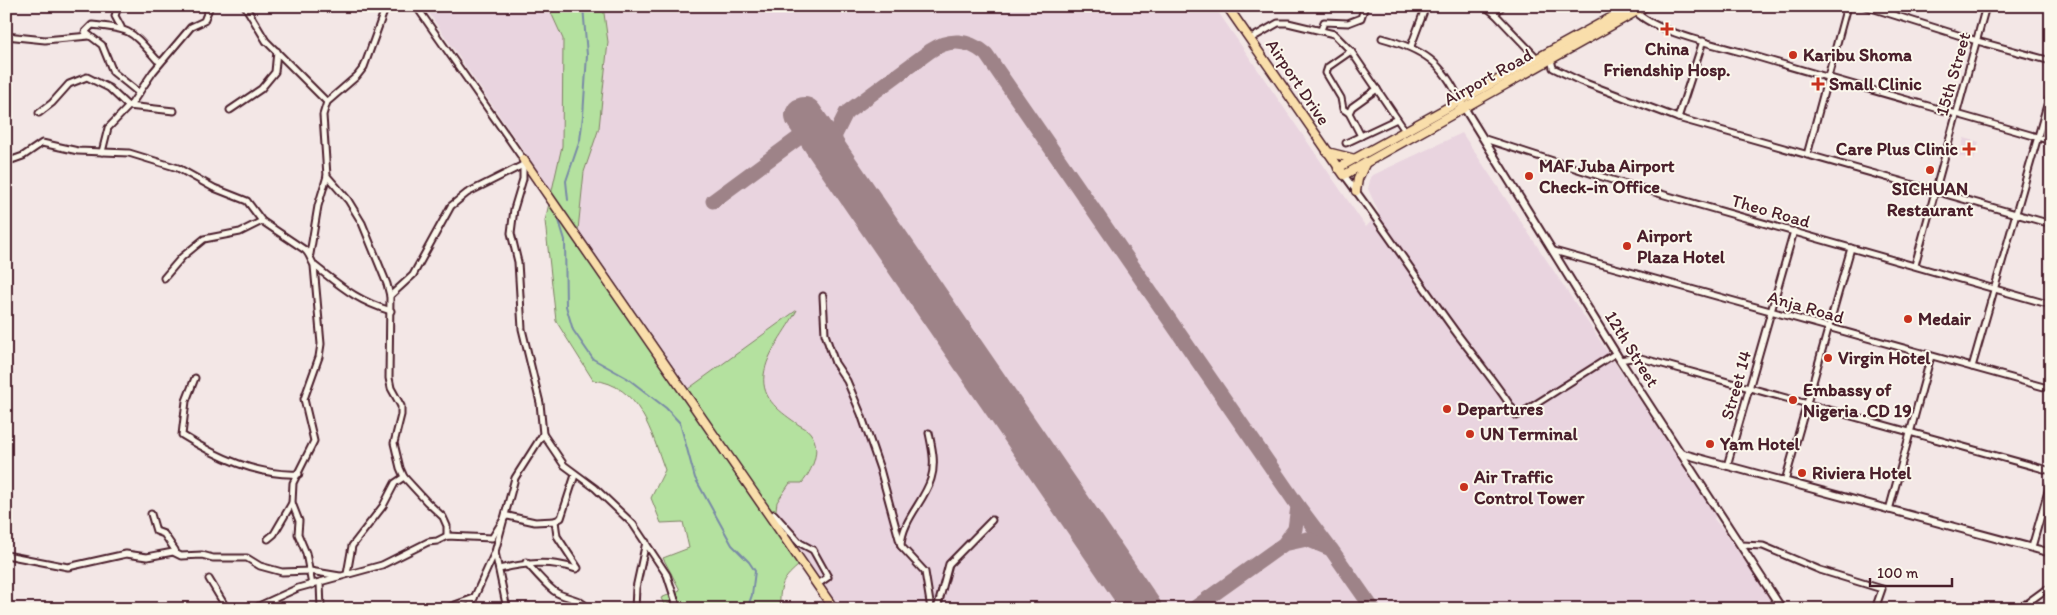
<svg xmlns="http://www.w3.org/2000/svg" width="2057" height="615" viewBox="0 0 2057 615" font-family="Itim,sans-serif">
<rect width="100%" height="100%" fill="#f3e7e6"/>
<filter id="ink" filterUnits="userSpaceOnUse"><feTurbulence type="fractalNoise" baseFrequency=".02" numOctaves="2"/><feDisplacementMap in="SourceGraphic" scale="10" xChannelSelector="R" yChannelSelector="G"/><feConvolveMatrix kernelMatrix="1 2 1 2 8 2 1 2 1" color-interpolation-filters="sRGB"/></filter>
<g filter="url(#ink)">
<g fill="#e9d4df">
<polygon points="424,6 1214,6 1366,227 1379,213 1368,189 1371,176 1462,133 1716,515 1714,519 1725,532 1777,609 839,609"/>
<polygon points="1964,138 1979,142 1974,160 1959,156"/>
</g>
<path fill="#b4e19f" stroke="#7f8065" d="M548 6H603L608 42 599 128 584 172 578 230 688 389 797 310C786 331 767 352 764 375 761 400 781 412 799 425 803 427 809 430 811 434 822 449 812 471 802 483H790L777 502 775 517 805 560C784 578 779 581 780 609H666L661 598 680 590 663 558 689 548 683 522 661 523 651 498 665 470C651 432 640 385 593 380L556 321 545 221 562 146 563 39Z"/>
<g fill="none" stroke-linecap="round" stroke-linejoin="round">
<g stroke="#798aa6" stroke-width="2">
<polyline points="568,200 566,181 580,140 583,116 587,55 583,6"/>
<polyline points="557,214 565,240 566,306 573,330 593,359 627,378 666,408 680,423 695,478 732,545 749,562 755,571 752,595 747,609"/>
</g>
<g stroke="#9e8388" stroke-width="15">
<path d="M834 158 835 135 846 113 930 51C949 38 968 39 986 54L1298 506 1295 529 1284 544 1193 609"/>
<polyline points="713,201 812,128"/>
<polyline points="1298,506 1328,546"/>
<polyline points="1284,544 1307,539 1331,549 1373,609"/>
<polyline points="1139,603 1154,609"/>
</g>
<polyline stroke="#9e8388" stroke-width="38" points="804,116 1143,609"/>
<defs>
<g id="minor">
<polyline points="118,6 115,16 121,27"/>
<polyline points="245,6 266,41 327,102 323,115 327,176 348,200 362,223 387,284 390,296 389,378 391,388 401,406 401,415 394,443 400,468 404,477 427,502 443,517 447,526 447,536"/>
<polyline points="416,6 523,159 523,179 514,209 511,233 518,262 522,329 540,403 543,434 515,478 495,552 507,609"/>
<polyline points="1485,6 1495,14 1537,58"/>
<polyline points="1609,6 1615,16"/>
<polyline points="1865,6 1977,41 2051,61"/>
<path d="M1636 12C1656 32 1713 44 1741 52 1844 83 1948 111 2051 141"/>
<polyline points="1495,14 1502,6"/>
<polyline points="1321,30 1324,22 1348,23 1361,18 1365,6"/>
<polyline points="6,36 45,40 89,36"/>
<path d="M1382 38C1422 49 1443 62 1460 101"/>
<polyline points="1250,39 1278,23 1288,23 1334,34 1351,51 1406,132"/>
<polyline points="1411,46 1426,6"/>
<polyline points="1351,51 1328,67 1326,73 1341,98 1343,109 1349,113 1361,136"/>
<polyline points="1551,59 1553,68 1580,81 1678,118 2051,224"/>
<path d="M139 93 113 72 102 45 85 32 92 25C132 29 130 30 157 60L161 62"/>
<polyline points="327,102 357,76 364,67 386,6"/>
<polyline points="230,110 261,89 275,72 277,51"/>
<polyline points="39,113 52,103 69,84 87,77 109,88 128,106 174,111"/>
<polyline points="1349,113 1352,107 1377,89"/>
<polyline points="1678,118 1703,41"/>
<polyline points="1485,139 1612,180 2051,305"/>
<polyline points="1346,143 1397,119"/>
<polyline points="102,152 108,128 132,103 153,72 191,27 204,21 210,6"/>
<polyline points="1807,155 1847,6"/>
<path d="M6 162 23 156 42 143 78 151 129 153 178 168 214 188 247 201 262 221 305 250C310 254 311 262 315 266 342 287 357 301 391 311"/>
<path d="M1344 175C1381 224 1414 274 1450 324 1472 355 1497 383 1517 416L1616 353"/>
<polyline points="1554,251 2051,389"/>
<polyline points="310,254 318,206 327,176"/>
<polyline points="1915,265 1986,6"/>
<polyline points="164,278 182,257 204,239 240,232 262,221"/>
<polyline points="390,296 413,275 451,206 467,193 523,165"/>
<polyline points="823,296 825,334 835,363 847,381 861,414 880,469 901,546"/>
<polyline points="1620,360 1637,357 2051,471"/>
<polyline points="1972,367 2051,91"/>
<path d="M195 378 186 401 182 435C217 457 257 476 299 474"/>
<path d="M929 433C932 448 936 463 931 479 924 502 902 520 901 546L925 572 931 609"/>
<polyline points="543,434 564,465 595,488 633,524 667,575 678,609"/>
<polyline points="1727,466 1794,231"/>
<polyline points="1785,481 1851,248"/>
<polyline points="292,503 299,521 298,534 306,553 312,585"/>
<polyline points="1889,510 1931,356"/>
<polyline points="151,514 156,531 164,534 175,550"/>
<polyline points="774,514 800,543 813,550 828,577 821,582"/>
<polyline points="555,521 561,518 575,475"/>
<polyline points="268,539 274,534 292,503 293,483 314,441 304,399 319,357 321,344 314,266"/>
<polyline points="1742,545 1763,546 1820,570 1882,589 1875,609"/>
<polyline points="2032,547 2051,481"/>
<polyline points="6,555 68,567 126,554 147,557 173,552 181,556 202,555 213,558 247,558 260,566 282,572 310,571 340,576"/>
<path d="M526 562C535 572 544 583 554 591 566 600 579 596 588 609"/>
<path d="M499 569C525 563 550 560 576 569"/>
<polyline points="347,574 352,546 383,506 395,483 404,477"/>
<polyline points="209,579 227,609"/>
<polyline points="320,583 321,609"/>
<polyline points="252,609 298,588 382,565 428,542 437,541 447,536 492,538 505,517 508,516 535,522 555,521 557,536 578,568"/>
<polyline points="444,609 474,598"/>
<polyline points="469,609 495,552"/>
<polyline points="635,609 636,588 646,542"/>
<polyline points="667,609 676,604"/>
<polyline points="937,609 949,564 992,520"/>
<polyline points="2019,609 2045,590 2051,589"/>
</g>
<g id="tertiary">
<polyline points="1460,101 1620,360 1782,609"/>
<polyline points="1680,453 2051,553"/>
</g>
<g id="primary">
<polyline points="1227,6 1344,175 1646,6"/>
<polyline points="1327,152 1355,159"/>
<polyline points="523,159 834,609"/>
<polyline points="1338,168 1632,6"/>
<polyline points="1356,191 1358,179 1366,162"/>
</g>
</defs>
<use href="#minor" stroke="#4a1f2b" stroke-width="9"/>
<use href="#tertiary" stroke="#4a1f2b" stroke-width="10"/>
<use href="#primary" stroke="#4a1f2b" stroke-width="11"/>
<use href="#minor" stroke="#fbf7ec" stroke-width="5"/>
<use href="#tertiary" stroke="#fbf7ec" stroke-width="6"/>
<use href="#primary" stroke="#f9deab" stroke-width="8"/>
</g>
</g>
<g fill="#c8321e" stroke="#fbf7ec" stroke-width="2">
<path d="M1664.5 21.5h5v5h5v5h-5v5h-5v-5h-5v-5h5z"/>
<circle cx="1793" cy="55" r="5"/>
<path d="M1815.5 76.5h5v5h5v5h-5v5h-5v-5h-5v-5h5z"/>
<path d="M1966.5 141.5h5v5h5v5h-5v5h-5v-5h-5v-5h5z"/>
<circle cx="1930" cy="170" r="5"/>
<circle cx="1529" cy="176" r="5"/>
<circle cx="1627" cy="246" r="5"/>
<circle cx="1908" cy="319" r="5"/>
<circle cx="1828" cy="358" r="5"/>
<circle cx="1793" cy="400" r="5"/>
<circle cx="1447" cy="409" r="5"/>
<circle cx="1470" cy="434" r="5"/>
<circle cx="1710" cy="444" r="5"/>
<circle cx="1802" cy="473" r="5"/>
<circle cx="1464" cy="487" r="5"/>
</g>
<g text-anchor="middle" stroke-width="4" stroke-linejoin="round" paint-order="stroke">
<g font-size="18" font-weight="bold" fill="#4a1f2b" stroke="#fbf7ec" text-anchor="start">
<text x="1667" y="55" text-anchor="middle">China<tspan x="1667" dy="21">Friendship Hosp.</tspan></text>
<text x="1803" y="61">Karibu Shoma</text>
<text x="1829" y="90">Small Clinic</text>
<text x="1958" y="155" text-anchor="end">Care Plus Clinic</text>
<text x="1539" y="172">MAF Juba Airport<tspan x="1539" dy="21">Check-in Office</tspan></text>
<text x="1930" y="195" text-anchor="middle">SICHUAN<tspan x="1930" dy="21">Restaurant</tspan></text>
<text x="1637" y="242">Airport<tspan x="1637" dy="21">Plaza Hotel</tspan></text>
<text x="1918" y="325">Medair</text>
<text x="1838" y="364">Virgin Hotel</text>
<text x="1803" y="396">Embassy of<tspan x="1803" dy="21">Nigeria .CD 19</tspan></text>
<text x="1457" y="415">Departures</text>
<text x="1480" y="440">UN Terminal</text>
<text x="1720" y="450">Yam Hotel</text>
<text x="1812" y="479">Riviera Hotel</text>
<text x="1474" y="483">Air Traffic<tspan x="1474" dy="21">Control Tower</tspan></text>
</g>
<g font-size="18" fill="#4a1f2b" stroke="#fbf7ec">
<text transform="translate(1953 74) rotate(-74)" y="6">15th Street</text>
<text transform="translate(1488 77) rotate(-29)" y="6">Airport Road</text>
<text transform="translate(1298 82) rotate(56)" y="6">Airport Drive</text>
<text transform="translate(1771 211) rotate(16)" y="6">Theo Road</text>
<text transform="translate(1806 307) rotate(16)" y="6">Anja Road</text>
<text transform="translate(1632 349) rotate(58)" y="6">12th Street</text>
<text transform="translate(1736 385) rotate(-74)" y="6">Street 14</text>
</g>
</g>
<rect width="2057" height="615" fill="none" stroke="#fbf7ec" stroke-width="25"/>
<rect x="12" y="12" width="2032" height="590" fill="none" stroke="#4a1f2b" stroke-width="2" filter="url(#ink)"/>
<path d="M1870 578v8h82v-8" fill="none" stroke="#4a1f2b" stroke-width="2.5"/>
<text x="1877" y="578" font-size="15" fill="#4a1f2b" stroke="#fbf7ec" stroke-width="4" paint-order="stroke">100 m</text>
</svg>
